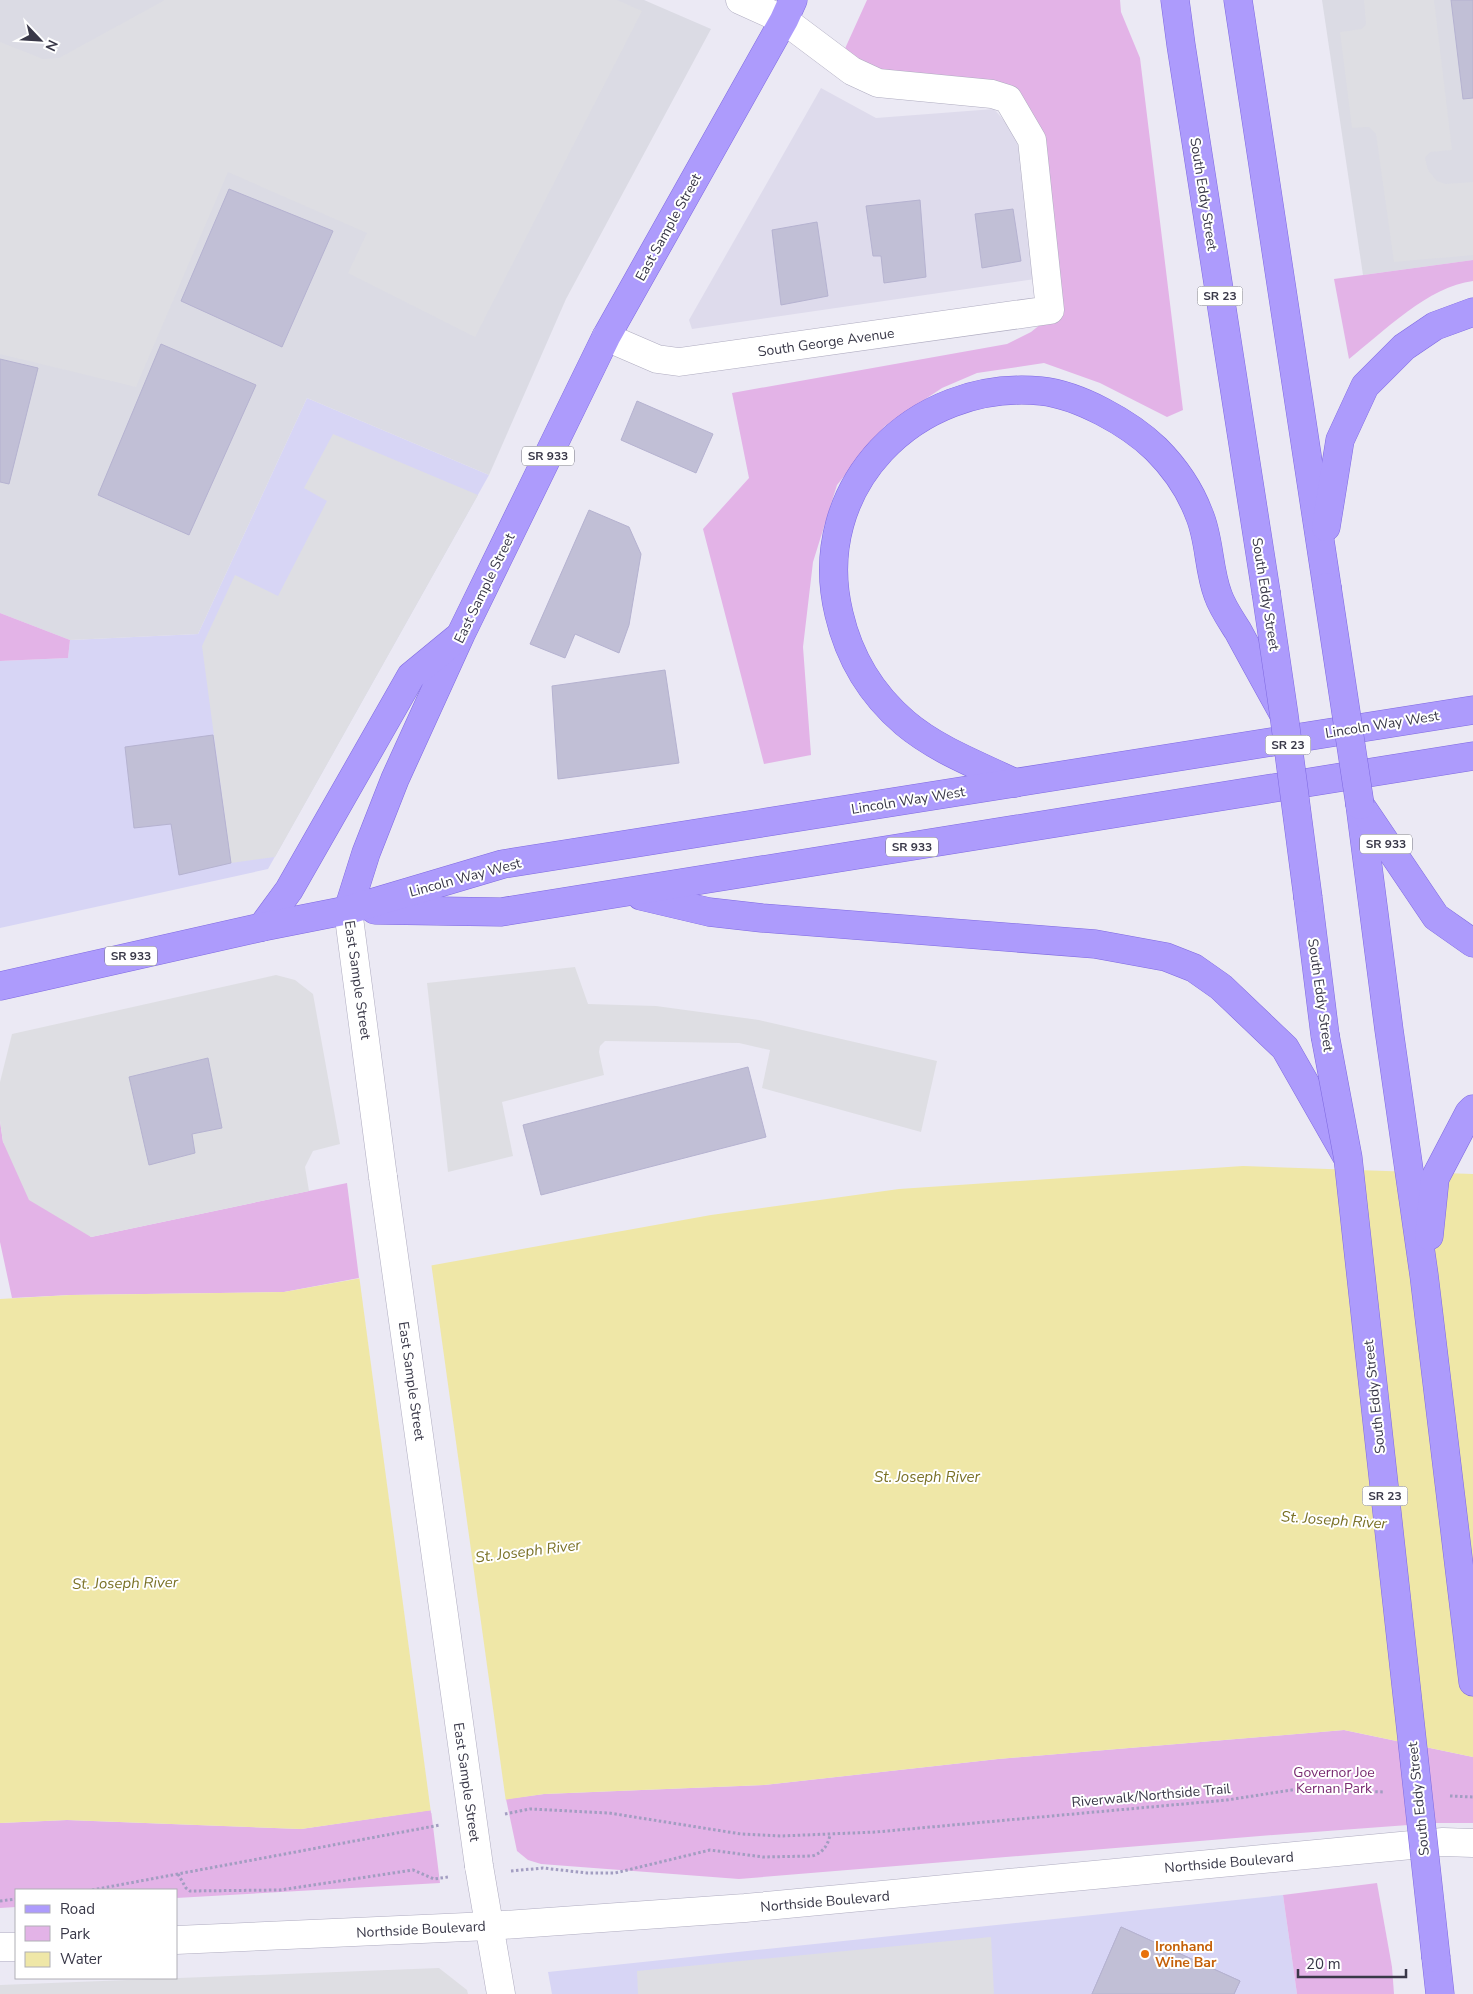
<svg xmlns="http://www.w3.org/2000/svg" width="1473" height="1994" viewBox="0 0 1473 1994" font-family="'Nunito Sans',sans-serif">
<rect width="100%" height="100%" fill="#ebe9f4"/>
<polygon fill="#dedbec" points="821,88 876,118 994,109 1021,140 1035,279 692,329 689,320"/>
<g fill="#d7d5f5">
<polygon points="307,398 489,475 268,869 0,928 0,661 68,658 70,640 198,634"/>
<polygon points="1283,1895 1297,1994 552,1994 548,1972"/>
</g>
<g fill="#dbdbe4">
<polygon points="0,0 644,0 711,29 566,299 489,475 307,398 198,634 70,640 0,613"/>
<polygon points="1322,0 1473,0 1473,260 1363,275"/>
</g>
<g fill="#e3b3e7">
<polygon points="867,0 1120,0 1121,12 1140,58 1183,410 1167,417 1100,383 1044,363 977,373 942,388 885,426 837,485 813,562 803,647 811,755 764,764 703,529 749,478 732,393 1007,344 1031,332 1055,313 1027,105 884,75 843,53"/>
<path d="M1473 260V281C1429 286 1383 332 1349 359L1334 279Z"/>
<polygon points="0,613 70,640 68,658 0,661"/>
<polygon points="0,1121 3,1142 91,1237 347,1183 359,1278 284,1292 71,1295 12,1298 0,1242"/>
<polygon points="1344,1730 1473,1757 1473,1823 1435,1823 1260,1836 739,1879 541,1864 528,1860 517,1851 506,1799 544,1794 764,1785 998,1759"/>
<polygon points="431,1810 440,1883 176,1898 176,1890 16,1890 16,1907 0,1908 0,1823 67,1820 301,1829"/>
<polygon points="1377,1883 1392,1967 1394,1994 1297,1994 1283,1895"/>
</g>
<g fill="#dedee3" fill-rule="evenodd">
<polygon points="165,0 617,0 642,11 475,337 348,273 367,233 228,172 136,387 0,354 0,42 43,59 59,58"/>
<polygon points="1364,0 1434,0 1452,150 1430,152 1425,158 1428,170 1437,181 1446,184 1473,182 1473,255 1394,262 1376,134 1369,127 1352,128 1340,32 1362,29 1366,24"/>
<polygon points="333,434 478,495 275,857 231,863 202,646 235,575 278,596 327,501 304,488"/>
<polygon points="575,967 588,1004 656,1006 759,1020 937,1061 921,1132 762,1088 770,1050 739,1043 605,1041 600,1046 599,1052 604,1075 502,1102 513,1156 448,1172 427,983"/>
<path d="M276 975 295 980 313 994 340 1144 313 1151 305 1167 309 1191 91 1237 29 1200 3 1142 0 1121V1082L12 1034ZM208 1058 222 1128 192 1134 195 1153 149 1164 129 1077Z"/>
<polygon points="991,1937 994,1994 638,1994 637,1971"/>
<polygon points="439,1968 467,1990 468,1994 0,1994 0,1985"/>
</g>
<polygon fill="#efe7a7" points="1243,1166 1473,1174 1473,1757 1344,1730 998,1759 764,1785 544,1794 301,1829 67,1820 0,1823 0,1299 71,1295 284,1292 711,1215 899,1189"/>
<polygon fill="#ebe9f4" points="431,1262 506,1802 431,1813 359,1275"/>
<g fill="#c1bfd6" stroke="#b5b2d0">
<polygon points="1451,0 1473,0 1473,98 1463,99"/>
<polygon points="229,189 333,231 282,347 181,301"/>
<polygon points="920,200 926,277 884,283 881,256 873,256 866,206"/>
<polygon points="1013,209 1021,261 982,268 975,214"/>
<polygon points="817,222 828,296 781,305 772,230"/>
<polygon points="161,344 256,385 189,535 98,495"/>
<polygon points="0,359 38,368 9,484 0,482"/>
<polygon points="637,401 713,434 696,473 621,440"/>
<polygon points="589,510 629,527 641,554 629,625 619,653 575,634 565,658 530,644"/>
<polygon points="665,670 679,763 558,779 552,686"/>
<polygon points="213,735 231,863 179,875 171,824 134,828 125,747"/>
<polygon points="208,1058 222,1128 192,1134 195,1153 149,1165 129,1077"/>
<polygon points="748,1067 766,1137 541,1195 523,1125"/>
<polygon points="1121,1927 1240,1981 1234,1994 1092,1994"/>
<polygon points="1121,1927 1240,1981 1234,1994 1092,1994"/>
</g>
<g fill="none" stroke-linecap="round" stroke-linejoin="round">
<defs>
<g id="minor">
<polyline points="606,337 657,359 679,362 1050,310 1032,140 1008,99 992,94 878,83 852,71 784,20 740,0"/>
<polyline points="348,910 383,1177"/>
<polyline points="479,1866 501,1994"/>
<polyline points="176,1940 489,1926 745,1908 1443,1842 1473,1843"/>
<polyline points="0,1947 16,1947"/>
</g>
<g id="major">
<polyline points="1175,0 1181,45 1266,592"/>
<polyline points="1238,0 1327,587"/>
<polyline points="1326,527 1340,440 1365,386 1404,347 1435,326 1473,312"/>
<path d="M1015 783C978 765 937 750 905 723 871 694 849 657 839 614 808 487 915 379 1041 391 1079 395 1129 423 1156 449 1174 467 1190 490 1199 514 1210 539 1208 569 1218 595 1222 607 1231 620 1238 631 1253 659 1268 686 1283 713"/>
<polyline points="1360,805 1389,1030 1424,1275 1473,1682"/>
<polyline points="1363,809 1436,917 1473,943"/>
<polyline points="641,896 709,912 762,918 1095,944 1166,957 1194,968 1221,987 1285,1048 1346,1155"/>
<polyline points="1308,898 1325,1035"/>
<polyline points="348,910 366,853 395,779 461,634 606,337 784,20 793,0"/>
<polyline points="375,910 501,912 1473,756"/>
<polyline points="262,927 289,890 411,676 456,639"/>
<polyline points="0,986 262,927 348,910 503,864 1473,710"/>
<polyline points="1429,1236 1435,1178 1469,1113 1473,1109"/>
<polyline points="1436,1958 1440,1994"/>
</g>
</defs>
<use href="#minor" stroke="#afacc0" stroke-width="29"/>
<use href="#major" stroke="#7f6ae1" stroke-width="29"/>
<g stroke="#a29dc1" stroke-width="3" stroke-dasharray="2.5 2.5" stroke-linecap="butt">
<polyline points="1450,1796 1473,1797"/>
<polyline points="505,1814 530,1809 609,1813 741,1834 781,1836 876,1832 1227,1800 1298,1789 1384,1792"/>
<path d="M511 1871 543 1868 587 1873H615L710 1850 763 1857 812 1856C823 1853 828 1845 830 1835"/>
<polyline points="178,1874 186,1888 190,1891 280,1890 413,1870 434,1879 448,1877"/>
<polyline points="92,1890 440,1825"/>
<polyline points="0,1901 16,1899"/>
</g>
<use href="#minor" stroke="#fff" stroke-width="28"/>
<use href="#major" stroke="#ad9bfc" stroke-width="28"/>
<defs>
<polyline id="minor-bridge" points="383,1177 479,1866"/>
<g id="major-bridge">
<polyline points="1327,587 1360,805"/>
<polyline points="1266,592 1284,715 1308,898"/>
<polyline points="1325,1035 1348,1158 1436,1958"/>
</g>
</defs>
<use href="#minor-bridge" stroke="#afacc0" stroke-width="29" stroke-linecap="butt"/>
<use href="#major-bridge" stroke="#7f6ae1" stroke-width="29" stroke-linecap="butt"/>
<use href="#minor-bridge" stroke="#fff" stroke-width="28"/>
<use href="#major-bridge" stroke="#ad9bfc" stroke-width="28"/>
</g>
<circle fill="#e8710a" stroke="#fff" stroke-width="2" cx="1145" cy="1954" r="5"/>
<g text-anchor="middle" stroke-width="4" stroke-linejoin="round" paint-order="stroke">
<g fill="#fff" stroke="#74747f" stroke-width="1">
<rect x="1197.5" y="286.5" width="45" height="19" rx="4"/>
<rect x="522" y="446.5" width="52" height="19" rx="4"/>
<rect x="1265.5" y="735.5" width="45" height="19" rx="4"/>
<rect x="1360" y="834.5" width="52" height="19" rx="4"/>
<rect x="886" y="837.5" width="52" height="19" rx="4"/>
<rect x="105" y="946.5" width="52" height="19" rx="4"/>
<rect x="1362.5" y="1486.5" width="45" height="19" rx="4"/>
</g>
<g font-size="12" font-weight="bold" fill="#393848">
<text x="1220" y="300">SR 23</text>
<text x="548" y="460">SR 933</text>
<text x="1288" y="749">SR 23</text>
<text x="1386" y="848">SR 933</text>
<text x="912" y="851">SR 933</text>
<text x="131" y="960">SR 933</text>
<text x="1385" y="1500">SR 23</text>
</g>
<g font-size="14" fill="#393848" stroke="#fff">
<text transform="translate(1204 194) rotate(81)" y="5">South Eddy Street</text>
<text transform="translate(668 227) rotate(-61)" y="5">East Sample Street</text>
<text transform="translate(826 342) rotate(-8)" y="5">South George Avenue</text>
<text transform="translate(484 588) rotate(-64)" y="5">East Sample Street</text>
<text transform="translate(1266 594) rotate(81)" y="5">South Eddy Street</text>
<text transform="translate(1382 724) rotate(-9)" y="5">Lincoln Way West</text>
<text transform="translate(908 800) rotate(-9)" y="5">Lincoln Way West</text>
<text transform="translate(465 877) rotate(-15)" y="5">Lincoln Way West</text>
<text transform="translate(358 980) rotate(82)" y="5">East Sample Street</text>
<text transform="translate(1321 995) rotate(82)" y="5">South Eddy Street</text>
<text transform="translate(412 1381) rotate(82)" y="5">East Sample Street</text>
<text transform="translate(1374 1397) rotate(-96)" y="5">South Eddy Street</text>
<text transform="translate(467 1782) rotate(82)" y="5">East Sample Street</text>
<text transform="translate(1151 1795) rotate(-5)" y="5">Riverwalk/Northside Trail</text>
<text transform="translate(1418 1799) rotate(-96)" y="5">South Eddy Street</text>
<text transform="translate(1229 1862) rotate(-5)" y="5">Northside Boulevard</text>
<text transform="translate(825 1901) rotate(-5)" y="5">Northside Boulevard</text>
<text transform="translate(421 1929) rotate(-3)" y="5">Northside Boulevard</text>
</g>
<g font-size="14" fill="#792b71" stroke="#fff">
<text x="1334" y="1777">Governor Joe<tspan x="1334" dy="16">Kernan Park</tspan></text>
</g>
<g font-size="14" font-weight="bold" fill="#c56008" stroke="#fff" text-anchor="start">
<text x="1155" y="1951">Ironhand<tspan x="1155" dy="16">Wine Bar</tspan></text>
</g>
<g font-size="15" font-style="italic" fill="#7a7126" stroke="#fff">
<text x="927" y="1482">St. Joseph River</text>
<text transform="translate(1334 1520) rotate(4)" y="5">St. Joseph River</text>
<text transform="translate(528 1551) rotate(-7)" y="5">St. Joseph River</text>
<text transform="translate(125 1583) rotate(-1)" y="5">St. Joseph River</text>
</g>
</g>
<rect x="15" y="1889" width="162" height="90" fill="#ffffff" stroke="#b0afb6"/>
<rect x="25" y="1905" width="25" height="8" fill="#ad9bfc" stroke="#b0afb6"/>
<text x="60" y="1914" font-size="15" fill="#393848">Road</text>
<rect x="25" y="1926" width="25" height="15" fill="#e3b3e7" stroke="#b0afb6"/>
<text x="60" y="1939" font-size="15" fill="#393848">Park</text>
<rect x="25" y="1952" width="25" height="15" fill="#efe7a7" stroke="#b0afb6"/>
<text x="60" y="1964" font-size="15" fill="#393848">Water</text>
<g transform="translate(40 40) rotate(115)" stroke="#ffffff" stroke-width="4" paint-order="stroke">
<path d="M0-4L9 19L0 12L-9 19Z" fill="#393848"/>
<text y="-8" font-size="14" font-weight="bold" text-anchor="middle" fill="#393848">N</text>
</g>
<path d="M1298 1969v8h108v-8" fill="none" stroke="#393848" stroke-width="2.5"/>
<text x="1306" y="1969" font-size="15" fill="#393848" stroke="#ffffff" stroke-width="4" paint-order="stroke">20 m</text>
</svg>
